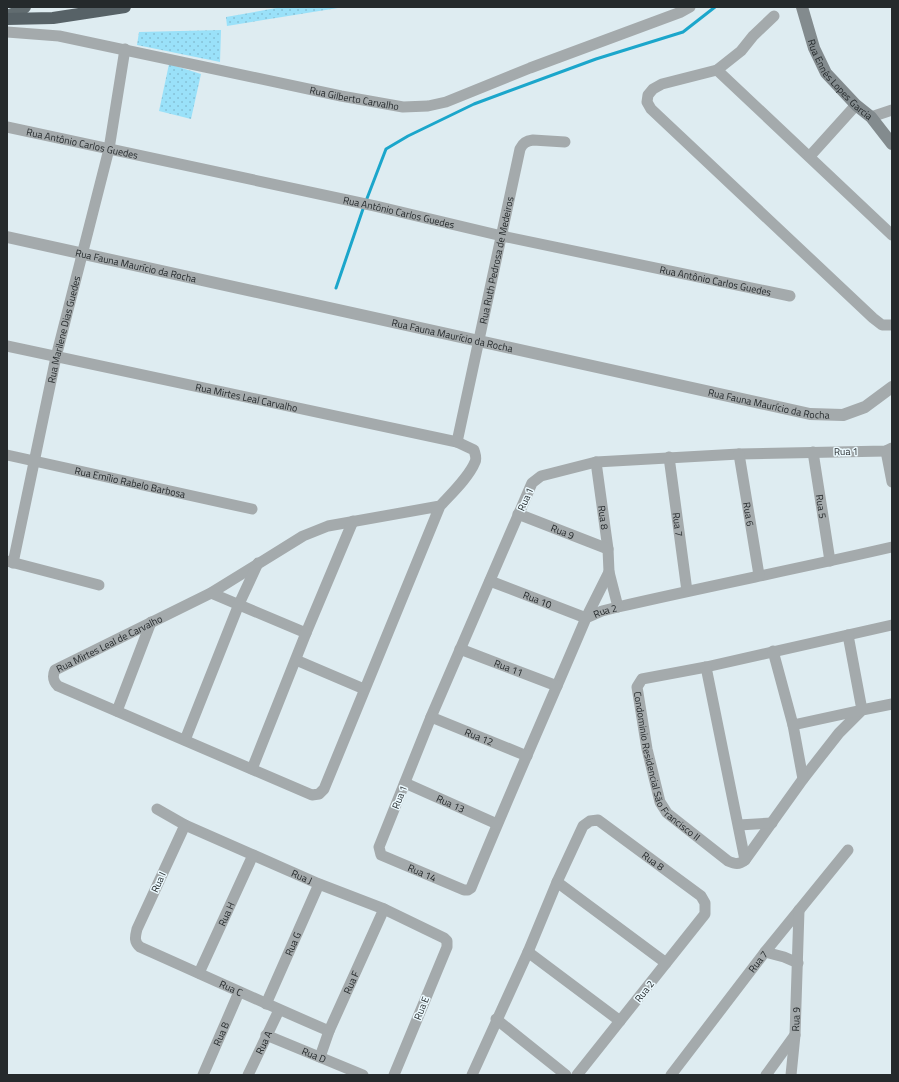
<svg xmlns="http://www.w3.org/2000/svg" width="899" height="1082" viewBox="0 0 899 1082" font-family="'Titillium Web',sans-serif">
<defs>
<pattern id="grass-dots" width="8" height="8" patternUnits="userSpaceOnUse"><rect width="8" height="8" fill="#9ae1f9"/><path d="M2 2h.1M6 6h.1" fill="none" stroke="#85c1d6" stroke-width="1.8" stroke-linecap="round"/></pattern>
</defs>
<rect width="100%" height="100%" fill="#deecf1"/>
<g fill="url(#grass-dots)">
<polygon points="282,7 344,7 227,26 226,17"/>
<polygon points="221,30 220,62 137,45 139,32"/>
<polygon points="169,64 201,74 191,119 159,111"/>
</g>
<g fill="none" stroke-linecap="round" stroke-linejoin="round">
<g stroke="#1ba6cb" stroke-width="3">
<polyline points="366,201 386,149 408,136 474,104 596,59 683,32 715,7"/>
<polyline points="336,288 364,206"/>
</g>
<g stroke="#a4aaac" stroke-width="11">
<polyline points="774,16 753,36 741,51 717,70 662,84 653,89 648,95 647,102 651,109 873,318 882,325 892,325"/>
<path id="s1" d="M7 32 59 36 341 96 403 107 428 106 446 102 530 68 681 12 690 7"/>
<polyline points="717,70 892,235"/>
<polyline points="871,117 892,110"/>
<path id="s2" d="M7 127 375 206 502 236 790 296"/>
<polyline points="810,156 856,105"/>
<path id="s3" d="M7 346 457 442 474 450C475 454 477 458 475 462 469 477 451 494 440 506L324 789 319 794 312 795 58 686C53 681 52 677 55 670L211 593 303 536 328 526 440 506"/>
<path id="s4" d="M457 442 520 149C523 143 526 141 533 140L565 142"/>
<path id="s5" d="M892 448 886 451 739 454 596 462 541 476 532 483 431 717 379 847 381 855 464 890H468L471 888C508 797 548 708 586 618L602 611 618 607C709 586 801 568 892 547"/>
<polyline points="886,451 892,482"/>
<path id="s6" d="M813 452 830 561"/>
<path id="s7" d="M739 454 759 575"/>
<path id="s8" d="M7 455 252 509"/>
<path id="s9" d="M669 457 687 591"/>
<path id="s10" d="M596 462 608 549 609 572 618 607"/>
<path id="s11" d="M518 514 608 549"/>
<polyline points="7,561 99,585"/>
<path id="s12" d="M13 563 56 357 109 149 125 49"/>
<path id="s13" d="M490 581 586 618 609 572"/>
<polyline points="211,593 306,633"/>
<path id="s14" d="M892 625 706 667 642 679 637 687 647 749 660 802 667 813 728 861C735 864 739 865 745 860L803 779 839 733 862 710 892 704"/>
<path id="s15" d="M460 649 557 686"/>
<polyline points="773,651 793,725 803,779"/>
<polyline points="296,660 364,689"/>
<polyline points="706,667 745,860"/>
<polyline points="117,711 151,622"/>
<path id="s16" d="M431 717 527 756"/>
<polyline points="793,725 862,710 848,635"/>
<polyline points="185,740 239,604 258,563"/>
<polyline points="252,769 306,633 353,521"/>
<path id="s17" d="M405 783 497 824"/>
<path id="s18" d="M157 809 185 825 319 884 384 909 444 938 447 941V947L394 1075"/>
<path id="s19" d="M185 825 137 929C135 937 134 942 140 947 203 975 266 1004 329 1031"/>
<polyline points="739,825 772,823"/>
<polyline points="557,882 666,963"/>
<polyline points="528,952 620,1021"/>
<polyline points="765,952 784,957 798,963"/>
<path id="s20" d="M199 973 253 855"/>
<path id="s21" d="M266 1004 319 884"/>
<polyline points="496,1019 566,1075"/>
<path id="s22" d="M266 1035 363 1075"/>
<path id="s23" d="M320 1057 329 1031 384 909"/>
<path id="s24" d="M203 1075 239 992"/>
<path id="s25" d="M248 1075 279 1010"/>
<path id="s26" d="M472 1075 528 952 557 882 583 826 590 821 598 820 701 896 705 903V914L577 1075"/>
<path id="s27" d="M671 1075 765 952 848 850"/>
<polyline points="766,1075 795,1035"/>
<path id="s28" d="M791 1075 795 1035 799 910"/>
</g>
<path stroke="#a4aaac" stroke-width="12" id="s29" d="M7 237 810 414 843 415 865 407 892 387"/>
<path stroke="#838b8e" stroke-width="12" id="s30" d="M802 7 814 48 826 73 856 105 871 117 892 144"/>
<polyline stroke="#616c70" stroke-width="12" points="7,16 18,12 25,7"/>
<polyline stroke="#576267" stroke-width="12" points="7,19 53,18 125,7"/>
</g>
<g text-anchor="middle" stroke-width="3" stroke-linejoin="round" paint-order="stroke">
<g font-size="10" fill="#252a2c" stroke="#ebf9fe">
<text dy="4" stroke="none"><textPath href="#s30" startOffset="84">Rua Ennês Lopes Garcia</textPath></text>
<text dy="4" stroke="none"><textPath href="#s1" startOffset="354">Rua Gilberto Carvalho</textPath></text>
<text dy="4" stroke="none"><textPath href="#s2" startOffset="77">Rua Antônio Carlos Guedes</textPath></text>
<text dy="4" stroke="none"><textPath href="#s2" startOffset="401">Rua Antônio Carlos Guedes</textPath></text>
<text dy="4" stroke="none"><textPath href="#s4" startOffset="186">Rua Ruth Pedrosa de Medeiros</textPath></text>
<text dy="4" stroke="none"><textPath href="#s29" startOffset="132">Rua Fauna Maurício da Rocha</textPath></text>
<text dy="4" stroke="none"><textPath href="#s2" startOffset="725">Rua Antônio Carlos Guedes</textPath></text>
<text dy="4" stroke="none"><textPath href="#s12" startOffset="239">Rua Marilene Dias Guedes</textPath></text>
<text dy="4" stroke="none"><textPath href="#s29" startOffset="456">Rua Fauna Maurício da Rocha</textPath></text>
<text dy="4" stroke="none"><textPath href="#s3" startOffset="245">Rua Mirtes Leal Carvalho</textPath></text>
<text dy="4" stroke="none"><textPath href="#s29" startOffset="780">Rua Fauna Maurício da Rocha</textPath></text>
<text transform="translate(846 451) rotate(-1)" y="4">Rua 1</text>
<text dy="4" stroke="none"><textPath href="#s8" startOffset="126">Rua Emílio Rabelo Barbosa</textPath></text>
<text transform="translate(525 499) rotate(-66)" y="4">Rua 1</text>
<text dy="4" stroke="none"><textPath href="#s6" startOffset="55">Rua 5</textPath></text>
<text dy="4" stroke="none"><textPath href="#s7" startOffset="61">Rua 6</textPath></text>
<text dy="4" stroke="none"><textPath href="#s10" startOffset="56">Rua 8</textPath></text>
<text dy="4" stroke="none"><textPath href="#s9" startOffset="68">Rua 7</textPath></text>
<text dy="4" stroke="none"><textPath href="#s11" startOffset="48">Rua 9</textPath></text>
<text dy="4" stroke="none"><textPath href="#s13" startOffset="51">Rua 10</textPath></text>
<text dy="4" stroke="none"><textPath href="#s5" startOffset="1180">Rua 2</textPath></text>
<text dy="4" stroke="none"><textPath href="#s3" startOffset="1222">Rua Mirtes Leal de Carvalho</textPath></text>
<text dy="4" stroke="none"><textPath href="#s15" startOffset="52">Rua 11</textPath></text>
<text dy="4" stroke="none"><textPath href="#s16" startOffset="52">Rua 12</textPath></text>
<text dy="4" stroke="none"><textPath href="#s14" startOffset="353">Condominio Residencial São Francisco II</textPath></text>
<text transform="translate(399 797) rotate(-68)" y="4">Rua 1</text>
<text dy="4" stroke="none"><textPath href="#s17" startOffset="50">Rua 13</textPath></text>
<text dy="4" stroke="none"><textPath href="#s26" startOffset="358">Rua 8</textPath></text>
<text dy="4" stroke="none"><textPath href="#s5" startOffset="813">Rua 14</textPath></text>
<text dy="4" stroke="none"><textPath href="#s18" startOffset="160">Rua J</textPath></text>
<text transform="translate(158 882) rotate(-65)" y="4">Rua I</text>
<text dy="4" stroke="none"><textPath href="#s20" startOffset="65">Rua H</textPath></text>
<text dy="4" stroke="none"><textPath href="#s21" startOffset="66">Rua G</textPath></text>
<text dy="4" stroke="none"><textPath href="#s27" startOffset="143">Rua 7</textPath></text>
<text dy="4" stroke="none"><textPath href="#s23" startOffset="81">Rua F</textPath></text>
<text dy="4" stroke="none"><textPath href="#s19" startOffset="234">Rua C</textPath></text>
<text transform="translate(644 991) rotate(-52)" y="4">Rua 2</text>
<text transform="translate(421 1008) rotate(-68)" y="4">Rua E</text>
<text dy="4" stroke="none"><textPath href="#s28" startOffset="56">Rua 9</textPath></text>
<text dy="4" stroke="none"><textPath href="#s24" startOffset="45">Rua B</textPath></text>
<text dy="4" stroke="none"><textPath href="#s25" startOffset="36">Rua A</textPath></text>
<text dy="4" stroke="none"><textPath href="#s22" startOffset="52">Rua D</textPath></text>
</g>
</g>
<rect width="899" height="1082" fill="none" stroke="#252a2c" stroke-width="16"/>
</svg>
